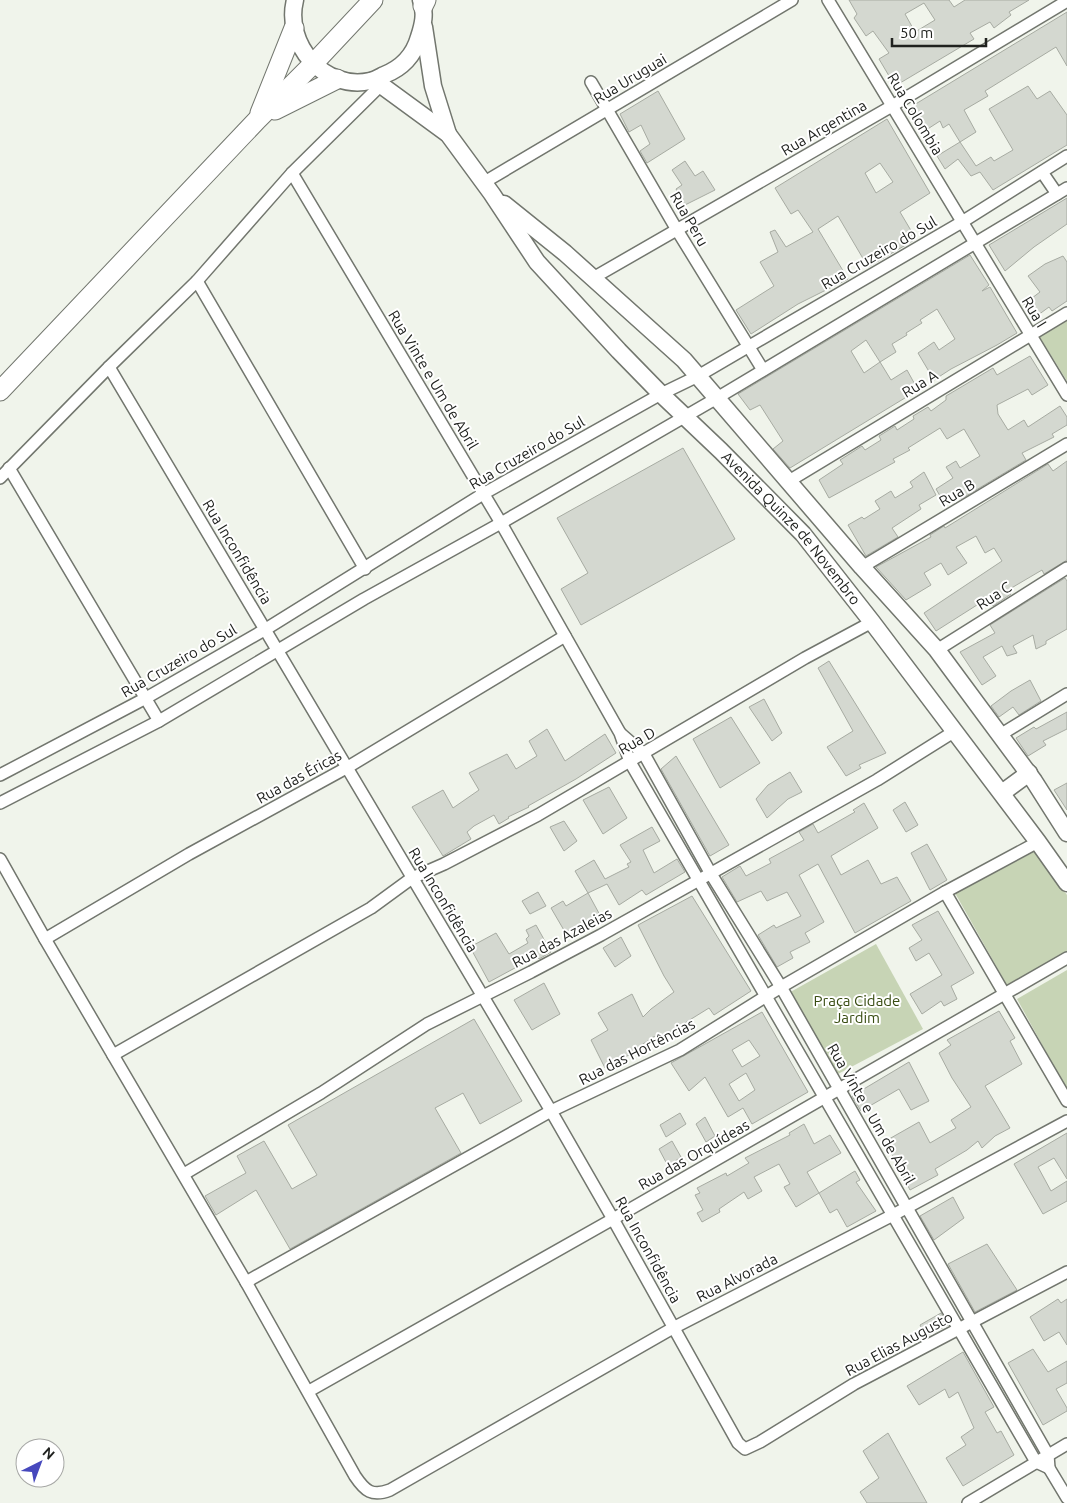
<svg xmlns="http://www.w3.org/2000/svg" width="1067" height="1503" viewBox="0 0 1067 1503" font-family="Ubuntu,sans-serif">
<rect width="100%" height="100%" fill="#f0f4eb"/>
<g fill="#c7d4b5">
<polygon points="1067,320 1067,381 1039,336"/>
<polygon points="1036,851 1067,895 1067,951 1008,987 955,893"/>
<polygon points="876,944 923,1029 836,1075 787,994"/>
<polygon points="1067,970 1067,1090 1017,999"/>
</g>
<g fill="#d4d8d0" stroke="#a7aba2" fill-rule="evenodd">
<path d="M849 0H949L954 7 965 0H1029L1009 12 1011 15 994 28 990 22 970 33 974 39 895 86 879 59 889 53 873 31 866 36 854 18 857 14ZM924 3 935 20 915 32 905 14Z"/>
<polygon points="1067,12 1067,66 1056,47 985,91 988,96 964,110 976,132 960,142 976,166 991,157 994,161 1013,150 989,109 1028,86 1037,99 1050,91 1067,115 1067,145 993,190 980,172 971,176 958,159 945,169 937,156 960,142 949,124 943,128 940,121 923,132 909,108"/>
<polygon points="658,91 685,139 647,163 640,151 650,144 641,125 629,132 620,114"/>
<path d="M887 119 930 193 900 212 916 239 868 267 838 216 818 229 848 279 798 304 751 334 736 310 774 286 760 262 778 252 770 232 775 230 786 247 813 232 798 210 791 214 775 188ZM880 163 893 182 876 193 865 173Z"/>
<polygon points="685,161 695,176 703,171 715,190 685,205 676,189 682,185 672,170"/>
<polygon points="1067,198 1067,224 1034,247 1005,271 989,245"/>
<path d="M970 255 989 285 982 291 990 287 1017 333 997 345 951 369 934 380 918 353 934 342 939 350 955 339 937 309 920 320 922 323 906 333 907 335 892 344 896 352 880 362 891 380 907 370 918 390 790 468 773 449 783 441 760 405 750 410 738 394ZM866 340 880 362 864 373 851 351Z"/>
<polygon points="1063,256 1067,262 1067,301 1052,311 1049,307 1034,318 1024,304 1040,292 1028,276 1045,264"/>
<polygon points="1030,356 1048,385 1032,395 1028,389 997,405 998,414 1008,430 1024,420 1028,427 1060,406 1067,417 1067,425 1052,434 1054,437 1022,453 1026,460 961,499 958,493 943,501 936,489 953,478 946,467 956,461 960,468 980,456 964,429 947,439 940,428 908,448 910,450 893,459 895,462 829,498 819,480 843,464 840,460 862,446 865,450 881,440 879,436 895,426 897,430 914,419 913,416 928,407 931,411 946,400 946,396 993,368 997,375"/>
<polygon points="683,448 735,539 581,625 561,589 588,573 557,518"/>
<polygon points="1067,461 1067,560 1044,574 1042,570 1008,590 1011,594 993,606 988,598 936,631 924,613 1002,561 994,548 985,553 976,536 956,547 967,563 948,575 941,563 924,573 931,585 906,600 876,567 931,537 930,535 944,526 945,528 1048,464 1053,471"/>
<polygon points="924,472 936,495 919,505 921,509 892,528 898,537 866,556 848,525 862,517 864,519 880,509 875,501 891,491 895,498 913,487 910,482"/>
<polygon points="1065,578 1067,581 1067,629 1046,641 1046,644 1036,649 1033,635 1013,646 1017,653 1007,656 1002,646 983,657 996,676 982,685 960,652 995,633 990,625"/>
<polygon points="829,661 886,753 859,765 861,768 846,776 827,747 853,731 818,668"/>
<polygon points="1030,680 1041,701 1019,715 1013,707 999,717 991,706 1011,691"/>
<polygon points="764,699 782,733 772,741 749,707"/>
<polygon points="1067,712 1067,729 1043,741 1046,745 1028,756 1016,738 1034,727 1036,729"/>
<polygon points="731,717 760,763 720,788 693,739"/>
<polygon points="547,729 565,761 605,734 616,753 576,779 528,806 529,807 508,817 509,818 499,824 494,815 474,826 467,832 471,839 443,856 412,807 443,790 453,808 479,790 469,773 507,754 516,769 537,756 529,741"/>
<polygon points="676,756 729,845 710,856 661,769"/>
<polygon points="790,772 802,792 788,799 767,818 756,799 768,785"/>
<polygon points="1067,783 1067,810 1054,790"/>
<polygon points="609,787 627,818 603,834 583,800"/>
<polygon points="905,802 918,825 906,832 893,810"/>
<polygon points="864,803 878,828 831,856 841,875 868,860 881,884 897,877 911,901 855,933 818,864 799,875 824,922 805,933 810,942 790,952 793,958 777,967 758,935 774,925 776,928 801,916 787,892 767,901 761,891 737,902 722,877 740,866 746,876 771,863 769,859 804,840 799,832 813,824 818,833 855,812 853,810"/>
<polygon points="564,821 577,841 564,851 550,827"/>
<polygon points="652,827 660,841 643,850 654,873 677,859 685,872 646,895 642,890 619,905 607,884 588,893 575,871 594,860 605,879 629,867 627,864 631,862 620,845"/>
<polygon points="927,844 947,880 930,890 911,853"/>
<polygon points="538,892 546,906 530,914 522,901"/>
<polygon points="588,893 601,917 583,928 581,924 565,932 551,908 563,901 566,906"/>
<polygon points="692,896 751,991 714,1015 709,1008 667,1034 653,1037 636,1049 638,1052 624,1057 605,1068 591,1040 608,1030 598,1013 632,994 643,1017 651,1009 674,992 664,976 638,925"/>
<polygon points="938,911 974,973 951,986 957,999 944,1006 941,1001 922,1014 910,994 942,975 929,953 916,961 909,948 922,940 912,925"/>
<polygon points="536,925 551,952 539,959 537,956 489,982 470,947 496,933 509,954 528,943 526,939 529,936 526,930"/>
<polygon points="621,937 631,956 615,967 603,948"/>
<polygon points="544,983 560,1014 532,1030 514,1000"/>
<polygon points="999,1011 1015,1038 1010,1041 1022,1064 985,1086 1010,1128 995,1136 982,1148 978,1141 967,1150 935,1169 938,1175 910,1190 893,1156 882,1143 919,1122 930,1143 956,1128 951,1120 971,1107 952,1078 939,1053 951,1045 947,1040"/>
<path d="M762 1012 808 1092 752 1124 743 1108 728 1117 705 1077 689 1091 671 1063ZM749 1040 760 1056 742 1067 732 1050ZM746 1073 755 1090 739 1101 729 1084Z"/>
<polygon points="474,1019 522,1101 480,1124 463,1093 435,1108 461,1153 290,1249 256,1190 216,1215 205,1196 246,1173 237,1156 264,1141 292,1189 317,1175 288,1125"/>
<polygon points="909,1062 929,1101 911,1110 899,1089 861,1111 852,1096"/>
<polygon points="680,1113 686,1124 666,1137 660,1125"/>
<polygon points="705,1117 715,1136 706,1142 696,1124"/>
<polygon points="804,1124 814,1144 830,1135 841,1153 807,1172 819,1193 796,1207 784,1187 790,1184 779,1164 754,1177 762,1191 748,1199 744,1192 719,1209 720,1212 702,1222 697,1213 703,1210 695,1195 700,1193 697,1188 726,1173 727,1176 749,1163 745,1158 790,1135 789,1133"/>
<polygon points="1067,1133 1067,1179 1054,1158 1038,1167 1051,1191 1067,1181 1067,1201 1043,1214 1014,1164"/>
<polygon points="672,1141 681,1157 668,1166 659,1149"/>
<polygon points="855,1171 860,1180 856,1182 876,1211 847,1227 837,1209 830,1213 819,1193"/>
<polygon points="953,1197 964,1218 934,1240 920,1216"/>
<polygon points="987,1244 1017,1290 975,1312 948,1264"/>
<polygon points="1058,1299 1061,1303 1067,1299 1067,1345 1059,1332 1044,1341 1030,1317"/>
<polygon points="941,1313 948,1325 926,1336 920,1325"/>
<polygon points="1033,1349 1048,1372 1067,1361 1067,1383 1056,1389 1067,1408 1067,1411 1043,1425 1008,1363"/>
<polygon points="963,1352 994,1407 985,1412 997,1433 1001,1431 1014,1455 963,1486 946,1458 966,1445 961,1437 974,1428 958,1392 949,1398 945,1389 919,1405 907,1386"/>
<polygon points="888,1433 927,1503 867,1503 860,1492 879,1478 863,1451"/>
</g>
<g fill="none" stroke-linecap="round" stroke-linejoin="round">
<defs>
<g id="minor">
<polyline points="828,0 1067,395"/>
<polyline points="591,82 677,230 763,370"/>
<polyline points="1042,172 1057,194"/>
<polyline points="292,173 501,523 620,733 630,762 1036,1462 1049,1468"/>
<polyline points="483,183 792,0"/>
<polyline points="593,278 892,106 1067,1"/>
<polyline points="197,281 365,569"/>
<polyline points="109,367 551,1111 613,1219 738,1443 745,1449 760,1442 854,1384 1067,1272"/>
<polyline points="9,468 159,721"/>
<polyline points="0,478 109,367 197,281 292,173 381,85"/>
<polyline points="789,481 1067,313"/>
<polyline points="862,567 1067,444"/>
<polyline points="937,650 1067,568"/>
<polyline points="621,734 644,754 711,874 781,987 1048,1455 1049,1468 1067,1498"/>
<polyline points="1000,735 1067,694"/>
<polyline points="0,775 146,698 266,629 483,494 661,394 698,376 962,222 1067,156"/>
<polyline points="0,803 159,721 364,599 501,523 717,398 1067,188"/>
<path d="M0 859 45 939 246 1282 355 1476C365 1491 372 1497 390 1490L673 1328 893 1215 1067 1121"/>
<polyline points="945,892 1067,1101"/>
<polyline points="45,939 189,854 348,767 565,636"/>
<polyline points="113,1055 371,908 412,878 444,864 538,815 805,658 872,622"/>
<polyline points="184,1174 321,1093 427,1024 531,972 601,935 877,780 955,731"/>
<polyline points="246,1282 551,1111 680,1050 781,987 945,892 1038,842"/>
<polyline points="309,1391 613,1219 1067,958"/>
<polyline points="968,1503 1067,1444"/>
</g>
<g id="secondary">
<path d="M295 0C284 44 324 91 370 81 375 80 380 77 384 75 402 68 414 55 419 37 423 25 426 13 421 0"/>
<polyline points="424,27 433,86 448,134"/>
<path id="s1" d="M371 81 381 85 448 134 492 194 537 262 619 351 661 394 721 451 803 534 872 622 1038 842 1067 883"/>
<polyline points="504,204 565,253 684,360 862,567 937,650 1034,781 1067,833"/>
<polyline points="1002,793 1029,773"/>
</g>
<g id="primary">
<polyline points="423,6 426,0"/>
<polyline points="275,110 337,79"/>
<polyline points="260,113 294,28"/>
<polyline points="0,391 258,119 313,64 373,0"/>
</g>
</defs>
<use href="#minor" stroke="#72766e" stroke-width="14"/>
<use href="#secondary" stroke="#72766e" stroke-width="19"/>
<use href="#primary" stroke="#72766e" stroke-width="21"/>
<use href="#minor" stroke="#fff" stroke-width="11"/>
<use href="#secondary" stroke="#fff" stroke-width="16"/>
<use href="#primary" stroke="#fff" stroke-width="19"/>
</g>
<g text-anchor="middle" stroke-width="4" stroke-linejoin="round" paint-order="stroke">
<g font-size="15" fill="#20221f" stroke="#fff">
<text transform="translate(630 79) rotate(-31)" y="5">Rua Uruguai</text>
<text transform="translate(915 114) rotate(59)" y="5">Rua Colombia</text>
<text transform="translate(824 128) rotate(-30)" y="5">Rua Argentina</text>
<text transform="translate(689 219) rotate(60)" y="5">Rua Peru</text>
<text transform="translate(879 253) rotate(-30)" y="5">Rua Cruzeiro do Sul</text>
<text transform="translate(1034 312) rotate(59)" y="5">Rua I</text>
<text transform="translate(433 380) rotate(59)" y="5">Rua Vinte e Um de Abril</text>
<text transform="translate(920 384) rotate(-31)" y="5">Rua A</text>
<text transform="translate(527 453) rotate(-30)" y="5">Rua Cruzeiro do Sul</text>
<text transform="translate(957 493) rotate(-31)" y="5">Rua B</text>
<text dy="5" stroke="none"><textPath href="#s1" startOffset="618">Avenida Quinze de Novembro</textPath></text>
<text transform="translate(237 552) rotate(59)" y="5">Rua Inconfidência</text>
<text transform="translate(994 596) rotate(-33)" y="5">Rua C</text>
<text transform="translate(179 661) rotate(-30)" y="5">Rua Cruzeiro do Sul</text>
<text transform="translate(637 741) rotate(-30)" y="5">Rua D</text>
<text transform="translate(299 777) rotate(-29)" y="5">Rua das Éricas</text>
<text transform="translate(443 900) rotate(59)" y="5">Rua Inconfidência</text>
<text transform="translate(562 938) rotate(-28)" y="5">Rua das Azaleias</text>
<text transform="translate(637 1052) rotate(-27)" y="5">Rua das Hortências</text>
<text transform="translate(871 1114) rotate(60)" y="5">Rua Vinte e Um de Abril</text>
<text transform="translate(694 1155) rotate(-30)" y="5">Rua das Orquídeas</text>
<text transform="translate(648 1250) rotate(61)" y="5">Rua Inconfidência</text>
<text transform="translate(737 1278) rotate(-27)" y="5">Rua Alvorada</text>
<text transform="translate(899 1344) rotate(-28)" y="5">Rua Elias Augusto</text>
</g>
<g font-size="15" fill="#384c11" stroke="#fff">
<text x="857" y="1006">Praça Cidade<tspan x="857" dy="17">Jardim</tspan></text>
</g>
</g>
<g transform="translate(40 1463) rotate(42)"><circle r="24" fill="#ffffff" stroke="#a6a7a5"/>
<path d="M0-4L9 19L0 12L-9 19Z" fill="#4648bd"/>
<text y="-8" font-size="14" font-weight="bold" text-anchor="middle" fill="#20221f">N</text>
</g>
<path d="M892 38v8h94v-8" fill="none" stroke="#20221f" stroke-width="2.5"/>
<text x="900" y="38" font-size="15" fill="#20221f" stroke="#ffffff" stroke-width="4" paint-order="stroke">50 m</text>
</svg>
